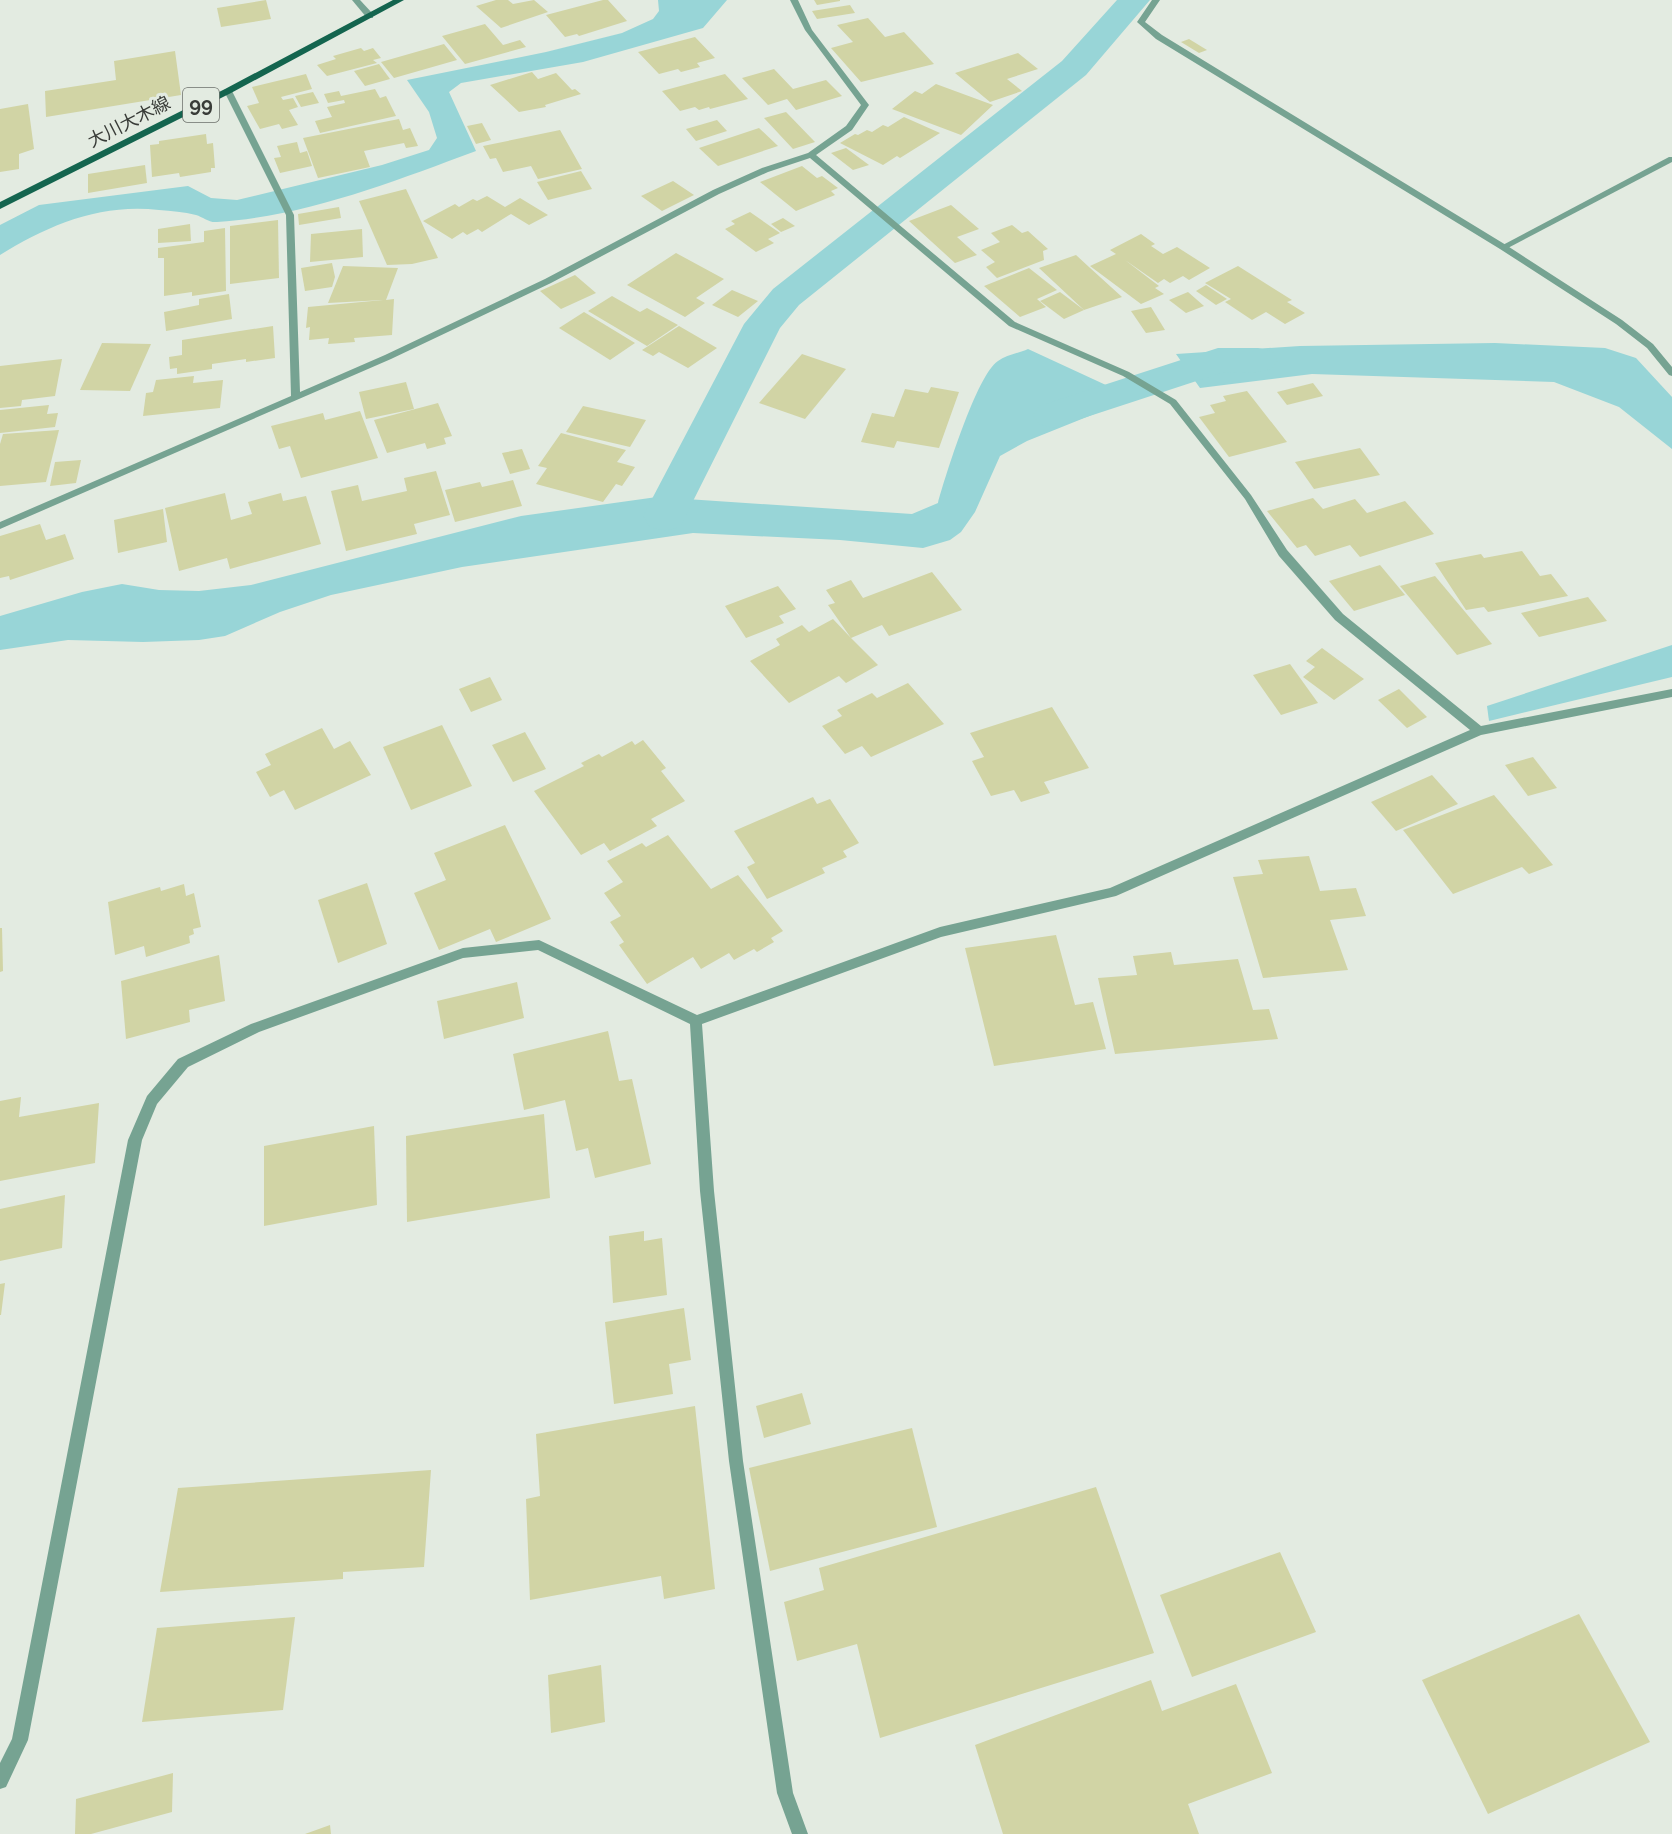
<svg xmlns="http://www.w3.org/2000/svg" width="1672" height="1834" viewBox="0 0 1672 1834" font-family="Raleway,'Noto Sans JP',sans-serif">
<rect width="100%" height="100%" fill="#e3ebe1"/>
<g fill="#98d5d7">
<path d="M658 0H727L703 28 583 62 461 83 449 92 476 151C392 182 307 216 217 222 209 223 203 217 196 215 184 212 171 211 159 210 101 203 48 225 0 255V225L39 205 188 186 211 198 237 200 382 165 429 150 437 138 429 112 407 80 546 52 622 33 653 19 659 11Z"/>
<polygon points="1495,343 1605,348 1636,358 1672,397 1672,449 1619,407 1554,382 1312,374 1200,388 1176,354 1300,346"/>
<path d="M1028 349 1134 398 1027 441 1000 456 975 512 961 532 950 540 923 548 840 540 693 533 462 567 331 595 280 612 225 636 199 640 143 642 68 640 0 650V616L82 592 122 584 159 590 199 591 251 585 521 516 657 497 912 514 938 503C945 477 977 374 998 361 1006 355 1019 353 1028 349Z"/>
<polygon points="1672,645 1672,677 1489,721 1487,706"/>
</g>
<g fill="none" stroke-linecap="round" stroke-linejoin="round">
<g fill="#98d5d7" fill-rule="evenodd">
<polygon points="1117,0 1150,0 1086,75 799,305 780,328 680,527 665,531 650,527 643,516 744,324 773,289 1062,61"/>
<polygon points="1218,348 1258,348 1272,351 1278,360 1272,369 1258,372 1221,373 1053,428 1039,424 1033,415 1039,406"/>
</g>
</g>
<g fill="#d1d4a5">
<polygon points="266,0 271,19 221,27 217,8"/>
<polygon points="496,0 508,0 513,4 534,0 548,12 501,28 476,6"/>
<polygon points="603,0 608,0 627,21 579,36 577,34 565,37 546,15"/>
<polygon points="814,0 840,0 840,1 817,5"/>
<polygon points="850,5 855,13 817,19 812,11"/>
<polygon points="868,18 885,37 904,32 934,64 861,82 831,48 853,42 837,25"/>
<polygon points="485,24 503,45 520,40 526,47 465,64 442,36"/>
<polygon points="695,37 715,58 697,63 700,67 681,72 678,69 659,74 638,52"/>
<polygon points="1189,39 1207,50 1199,53 1181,42"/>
<polygon points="444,44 457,60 394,78 381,62"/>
<polygon points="361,48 364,51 373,48 381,58 373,60 377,63 327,76 317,65 336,59 333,56"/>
<polygon points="175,51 181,95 46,117 45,91 116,80 114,61"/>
<polygon points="1018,53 1038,69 1007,79 1022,91 990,102 955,73"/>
<polygon points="379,64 390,79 365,86 354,71"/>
<polygon points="774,69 793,89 826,80 842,96 796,110 787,99 768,105 742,78"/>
<polygon points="532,72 538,79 556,73 572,90 575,89 581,94 545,105 546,107 519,112 490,85"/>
<polygon points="306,74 312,89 281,97 283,100 293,98 298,107 289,110 298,125 282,129 279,124 260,129 247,106 259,103 252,87"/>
<polygon points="725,74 748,99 710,109 709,107 699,110 695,107 680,111 662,91"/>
<polygon points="936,84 993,105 961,135 892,109 915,91 922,94"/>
<polygon points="375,89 380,98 386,96 396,116 320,133 315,121 332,117 327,107 345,103 344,100 328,103 324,94 339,91 341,96"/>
<polygon points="313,92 319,103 301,107 295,96"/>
<polygon points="28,104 34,149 19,154 19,169 0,172 0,109"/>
<polygon points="786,112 815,142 793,149 764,118"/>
<polygon points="904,117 940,133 900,158 897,156 883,165 840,143 855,134 858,135 867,130 872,132 883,125 888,127"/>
<polygon points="399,119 403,130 410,128 418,146 406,148 404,143 364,151 370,167 318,178 303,138"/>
<polygon points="717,120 727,131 696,141 686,129"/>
<polygon points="482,123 491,140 476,144 467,126"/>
<polygon points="759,128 778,146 718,166 699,148"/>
<polygon points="560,130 582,169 538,179 531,166 503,172 496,158 490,159 483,146"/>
<polygon points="206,134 207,144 213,143 215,168 211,168 211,172 180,177 179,173 152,177 150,145 159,144 159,141"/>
<polygon points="297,142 300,153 307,151 312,166 280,173 274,158 281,157 277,146"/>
<polygon points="846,148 869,165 853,170 831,153"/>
<polygon points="145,165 147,183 88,193 88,174"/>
<polygon points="802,166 817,178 822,176 838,188 831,191 835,195 796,211 760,182"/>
<polygon points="581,171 592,189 548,200 537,182"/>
<polygon points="673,181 694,195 662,211 641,196"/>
<polygon points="406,189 438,258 412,264 387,265 359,201"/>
<polygon points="487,196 505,207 520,198 548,215 529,225 511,214 482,232 478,229 467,235 463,232 452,239 423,221 455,204 459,207 473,199 477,201"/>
<polygon points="951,205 979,229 957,237 977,255 955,263 909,221"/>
<polygon points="339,207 341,218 299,225 298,214"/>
<polygon points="750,212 780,233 768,239 774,243 756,252 725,229 735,224 731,221"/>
<polygon points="783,218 795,226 781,232 771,224"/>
<polygon points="278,220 279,278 230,284 230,226"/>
<polygon points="190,224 191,241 158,243 158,229"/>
<polygon points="1012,225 1022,233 1028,231 1048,249 1043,251 1044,260 997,278 986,267 995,262 981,250 1000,242 991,233"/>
<polygon points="225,228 226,291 192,296 192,292 164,296 164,258 158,258 158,248 204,242 204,231"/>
<polygon points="362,229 363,257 310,262 311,234"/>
<polygon points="1141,234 1155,244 1151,246 1163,254 1177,247 1210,268 1189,280 1183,276 1170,283 1164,279 1158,283 1125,260 1159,286 1155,288 1164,294 1141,304 1090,266 1116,254 1110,250"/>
<polygon points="676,253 724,279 696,298 705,303 685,317 627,285"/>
<polygon points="1076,255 1089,267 1122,297 1084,310 1039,268"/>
<polygon points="332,263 335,277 332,287 305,291 301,268"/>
<polygon points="343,266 398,268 386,300 394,299 392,335 354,338 355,342 328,344 329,338 309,340 310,327 306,328 308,307 383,300 328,303"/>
<polygon points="1238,266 1292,300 1287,302 1305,313 1285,324 1266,312 1252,320 1225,302 1231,299 1205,283"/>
<polygon points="1029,268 1057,290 1037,299 1046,307 1020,317 984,286"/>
<polygon points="575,275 596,293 561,309 540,291"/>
<polygon points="1206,285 1227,299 1216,305 1196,291"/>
<polygon points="732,290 758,301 738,317 712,305"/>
<polygon points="1060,292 1084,310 1064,319 1040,301"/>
<polygon points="1188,292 1204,306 1186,313 1169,300"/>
<polygon points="229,294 232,319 166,331 164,312 199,305 199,299"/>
<polygon points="612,296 640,312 647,308 678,325 647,346 588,311"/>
<polygon points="1151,307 1165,330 1146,333 1131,311"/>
<polygon points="584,312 635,343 610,360 559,328"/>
<polygon points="273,326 275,358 246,362 246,359 212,364 212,369 177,374 177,368 170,369 169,357 182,355 182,340"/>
<polygon points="679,326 717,348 688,368 659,352 653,356 642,350"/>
<polygon points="102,343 151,344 130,391 80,390"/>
<polygon points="802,354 846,369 805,419 759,403"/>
<polygon points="62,359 55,396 22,400 21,406 0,408 0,366"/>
<polygon points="194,376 193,383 223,380 220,408 143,416 146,393 153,392 156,380"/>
<polygon points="406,382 414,409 366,419 359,392"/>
<polygon points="1313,383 1323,396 1287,405 1277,392"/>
<polygon points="931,387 959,392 939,448 897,441 894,448 861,442 872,413 894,417 905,389 928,393"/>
<polygon points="1247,391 1287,442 1229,457 1199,417 1215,413 1210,405 1226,401 1223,396"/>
<polygon points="438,403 452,436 444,438 446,444 427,449 425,443 387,453 374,420"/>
<polygon points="49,405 47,414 58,413 55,427 0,433 0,410"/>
<polygon points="583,406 646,420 630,447 566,432"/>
<polygon points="360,411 378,458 301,478 290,446 279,449 271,426 323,413 325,420"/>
<polygon points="59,430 46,482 0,486 0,444 3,434"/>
<polygon points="561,433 626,450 617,462 635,467 622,486 616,484 603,502 536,484 547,468 538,466"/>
<polygon points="1360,448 1380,475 1314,489 1295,462"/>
<polygon points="522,449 530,469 510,474 502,453"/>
<polygon points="81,460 76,483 50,486 55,462"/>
<polygon points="436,471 450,515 414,524 417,534 346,551 331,491 358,485 362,501 407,491 404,478"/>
<polygon points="513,480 522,506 455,522 445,490 480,482 482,487"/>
<polygon points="225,493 231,520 252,514 248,502 281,493 283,501 306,496 321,544 230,569 227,558 179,571 165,508"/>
<polygon points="1313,498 1323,509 1355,499 1367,513 1405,501 1434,534 1360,557 1350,545 1315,556 1306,545 1297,548 1267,511"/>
<polygon points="163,509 167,542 118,553 114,520"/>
<polygon points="40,524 46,540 65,534 74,559 10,580 9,576 0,578 0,536"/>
<polygon points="1522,551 1540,576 1551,574 1568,596 1488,612 1484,607 1466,610 1435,563 1481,554 1484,558"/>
<polygon points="1380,565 1405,595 1354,611 1329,581"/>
<polygon points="932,572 962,610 889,636 882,625 851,638 878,665 846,683 839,676 789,703 750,661 780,645 776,639 802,625 809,632 833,619 851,638 828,605 835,603 826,590 851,580 863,598"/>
<polygon points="1435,576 1492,644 1457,655 1400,586"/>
<polygon points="778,586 796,609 779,616 784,623 746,638 725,606"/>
<polygon points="1588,597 1607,621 1539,637 1521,613"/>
<polygon points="1322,648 1364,679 1334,700 1303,677 1315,667 1306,661"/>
<polygon points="1290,664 1318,703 1281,715 1253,675"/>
<polygon points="490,677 502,700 471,712 459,689"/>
<polygon points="908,683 944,724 871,757 862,746 845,754 822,726 842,716 837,710 872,693 877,698"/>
<polygon points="1399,689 1427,717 1407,728 1378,700"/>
<polygon points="1052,707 1089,768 1044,782 1050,793 1021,802 1014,790 991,796 972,761 984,757 970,733"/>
<polygon points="442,725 472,786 411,810 383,747"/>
<polygon points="322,728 334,749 350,741 371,775 295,810 284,790 270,797 256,772 271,765 265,754"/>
<polygon points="525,732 546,769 513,782 492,745"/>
<polygon points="643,740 666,768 661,771 685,801 651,819 657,826 610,851 604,843 581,855 534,791 584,766 581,763 599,754 602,757 632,741 635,745"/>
<polygon points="1533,757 1557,788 1528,796 1505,765"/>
<polygon points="1432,775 1458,804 1396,831 1371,802"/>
<polygon points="1494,795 1553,865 1529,874 1522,867 1453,894 1403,830"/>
<polygon points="813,797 817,804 830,799 859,843 843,851 847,857 822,868 825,873 767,899 747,867 755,863 734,831"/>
<polygon points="505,825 551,919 496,942 490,929 439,950 414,893 446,880 434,853"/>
<polygon points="668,835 711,889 738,875 783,931 771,938 774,942 757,952 754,949 734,960 729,953 701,969 693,957 647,984 619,945 624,942 610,922 621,916 604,893 623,882 607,861 642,843 646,847"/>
<polygon points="1309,856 1320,891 1356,888 1366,916 1330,920 1348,970 1263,978 1233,877 1263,874 1258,860"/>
<polygon points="367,883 387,944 338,963 318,900"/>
<polygon points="184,884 186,896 194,893 201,927 193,929 194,934 189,936 190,943 146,957 144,946 115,955 108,902 160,887 161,891"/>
<polygon points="0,928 2,928 3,971 0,972"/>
<polygon points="1056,935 1075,1005 1093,1002 1106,1049 994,1066 965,948"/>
<polygon points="1171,952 1174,965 1238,959 1253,1010 1269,1009 1278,1039 1115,1054 1098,978 1137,975 1133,956"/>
<polygon points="219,955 225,1001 189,1010 190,1022 126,1039 121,981"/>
<polygon points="517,982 524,1018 444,1039 437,1001"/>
<polygon points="608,1031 619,1081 632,1079 651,1164 595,1178 588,1148 576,1151 565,1100 524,1110 513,1054"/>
<polygon points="21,1097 19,1117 99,1103 95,1163 0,1181 0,1101"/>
<polygon points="544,1114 550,1198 407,1222 406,1136"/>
<polygon points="374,1126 377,1205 264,1226 264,1146"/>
<polygon points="65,1195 62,1248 0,1261 0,1209"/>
<polygon points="644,1231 644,1241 662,1238 667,1295 613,1303 609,1236"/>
<polygon points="5,1283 1,1315 0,1315 0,1284"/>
<polygon points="684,1308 691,1360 669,1364 673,1394 614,1404 605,1322"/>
<polygon points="802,1393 811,1424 764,1438 756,1406"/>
<polygon points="695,1406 715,1589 664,1599 661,1576 530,1600 526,1499 540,1496 536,1434"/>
<polygon points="912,1428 937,1527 770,1571 749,1468"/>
<polygon points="431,1470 424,1567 343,1572 343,1579 160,1592 178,1488"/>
<polygon points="1096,1487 1154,1653 880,1738 857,1644 797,1661 784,1602 824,1590 819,1568"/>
<polygon points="1280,1552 1316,1632 1192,1677 1160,1595"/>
<polygon points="1579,1614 1650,1742 1488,1814 1422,1680"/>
<polygon points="295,1617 283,1710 142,1722 157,1628"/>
<polygon points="601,1665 605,1722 551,1733 548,1675"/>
<polygon points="1151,1680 1162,1711 1236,1684 1272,1773 1188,1804 1199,1834 1003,1834 975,1745"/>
<polygon points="173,1773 172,1812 91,1834 75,1834 76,1799"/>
<polygon points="330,1825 331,1834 305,1834"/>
</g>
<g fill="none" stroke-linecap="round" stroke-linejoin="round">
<polygon fill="#76a392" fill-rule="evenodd" points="1669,157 1672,157 1672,162 1506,249 1499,247"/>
<g fill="#76a392" fill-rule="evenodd">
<polygon points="352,0 360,0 373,14 373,18 367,18"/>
<polygon points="790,0 798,0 812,30 869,105 852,130 816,155 1015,322 1129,372 1176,400 1251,495 1287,550 1343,614 1481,726 1672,689 1672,697 1481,735 1116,896 941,937 702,1024 714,1191 743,1461 793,1793 808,1834 792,1834 777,1793 729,1461 700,1191 690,1024 538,950 463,958 259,1032 188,1067 157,1104 142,1140 28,1740 6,1787 0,1789 0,1763 12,1739 128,1140 147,1096 178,1059 251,1024 463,948 539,940 697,1015 940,927 1110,888 1470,730 1335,620 1279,556 1245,499 1170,404 1123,376 1009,326 810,158 768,172 719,194 551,283 391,359 0,529 0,522 291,396 286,215 224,91 225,89 232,91 294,215 300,392 385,355 545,279 713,190 762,168 808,153 846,126 861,105 805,30"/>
<polygon points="1152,0 1160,0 1145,22 1162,35 1506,245 1622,320 1653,344 1672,367 1672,376 1669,375 1647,348 1616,324 1500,249 1156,39 1137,22"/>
</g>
<polygon fill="#14654f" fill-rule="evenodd" points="393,0 404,0 231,93 0,209 0,202 225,89"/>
</g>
<g text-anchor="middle" stroke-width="6" stroke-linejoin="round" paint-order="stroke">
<g font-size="18" fill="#393c38" stroke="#e3ebe1">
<text transform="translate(129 122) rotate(-27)" y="6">大川大木線</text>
</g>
<rect fill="#e3ebe1" stroke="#6c706b" stroke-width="1.5" x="183" y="88" width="36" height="34" rx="4.5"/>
<g font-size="20" font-weight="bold" fill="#393c38">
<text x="201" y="112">99</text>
</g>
</g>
</svg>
